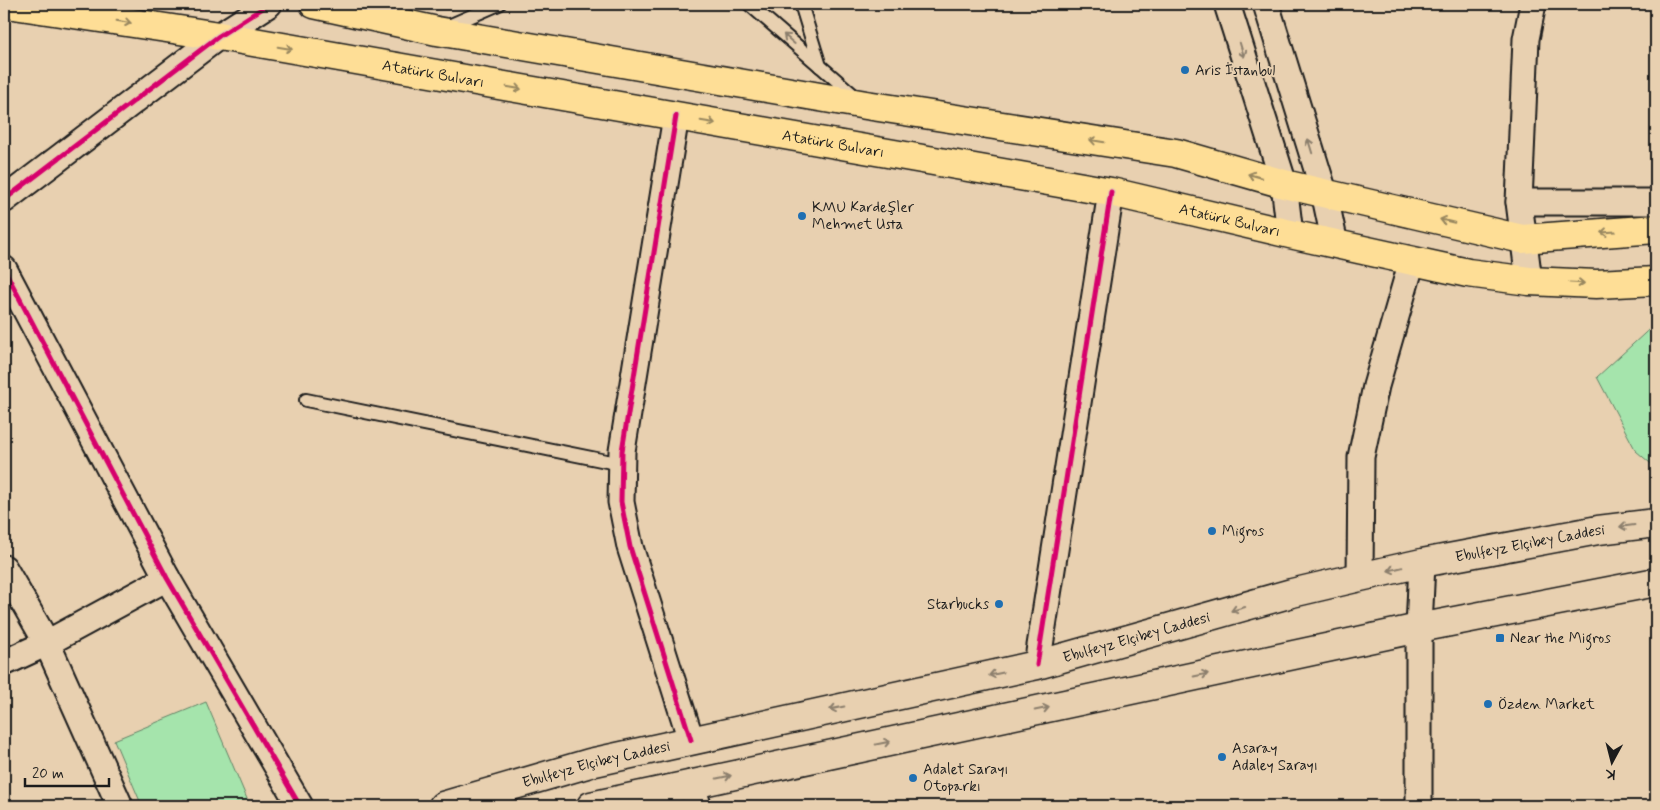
<svg xmlns="http://www.w3.org/2000/svg" width="1660" height="810" viewBox="0 0 1660 810" font-family="Mynerve,sans-serif">
<rect width="100%" height="100%" fill="#e8d0b0"/>
<filter id="ink" filterUnits="userSpaceOnUse"><feTurbulence type="fractalNoise" baseFrequency=".02" numOctaves="2"/><feDisplacementMap in="SourceGraphic" scale="10" xChannelSelector="R" yChannelSelector="G"/><feConvolveMatrix kernelMatrix="1 2 1 2 8 2 1 2 1" color-interpolation-filters="sRGB"/></filter>
<g filter="url(#ink)">
<g fill="#a5e4ac" stroke="#608064">
<polygon points="1656,323 1656,468 1636,451 1597,377"/>
<polygon points="206,702 250,806 142,806 114,740"/>
</g>
<g fill="none" stroke-linecap="round" stroke-linejoin="round">
<defs>
<g id="lane">
<polyline points="749,4 858,99"/>
<polyline points="801,4 820,66"/>
<polyline points="444,28 499,4"/>
<polyline points="306,400 621,464"/>
</g>
<g id="street">
<polyline points="1227,4 1284,184 1290,234"/>
<polyline points="1266,4 1324,192 1335,244"/>
<polyline points="676,116 622,451 621,502 630,547 691,740"/>
<polyline points="4,200 219,36 269,4"/>
<polyline points="1519,202 1656,202"/>
<polyline points="4,269 167,578 300,806"/>
<polyline points="1529,281 1519,202 1526,39 1533,4"/>
<polyline points="4,568 47,643 120,806"/>
<polyline points="1360,577 1361,457 1376,386 1412,261"/>
<polyline points="4,663 47,643 167,578"/>
<polyline points="1037,665 1111,192"/>
<polyline points="692,783 698,806"/>
<polyline points="1419,806 1419,628 1422,563"/>
</g>
<g id="secondary">
<path id="s1" d="M443 806 590 763 1037 665 1292 593 1360 577 1422 563 1598 530 1656 523"/>
<polyline points="591,806 1419,628 1656,582"/>
</g>
<g id="primary">
<path id="s2" d="M7 4 219 36 1111 192 1290 234 1468 273 1529 281 1596 284 1656 281"/>
<polyline points="314,4 437,31 866,105 1176,153 1284,184 1522,239 1656,229"/>
</g>
</defs>
<use href="#lane" stroke="#1c1c1c" stroke-width="16"/>
<use href="#street" stroke="#1c1c1c" stroke-width="29"/>
<use href="#secondary" stroke="#1c1c1c" stroke-width="31"/>
<use href="#primary" stroke="#1c1c1c" stroke-width="31"/>
<use href="#lane" stroke="#e8d0b0" stroke-width="12"/>
<use href="#street" stroke="#e8d0b0" stroke-width="25"/>
<use href="#secondary" stroke="#e8d0b0" stroke-width="28"/>
<use href="#primary" stroke="#fede96" stroke-width="28"/>
<defs>
<g id="cycleway">
<polyline points="676,116 622,451 621,502 630,547 691,740"/>
<polyline points="4,200 219,36 269,4"/>
<polyline points="4,269 167,578 300,806"/>
<polyline points="1037,665 1111,192"/>
</g>
</defs>
<use href="#cycleway" stroke="#e8d0b0" stroke-width="8"/>
<use href="#cycleway" stroke="#d6006c" stroke-width="5"/>
</g>
<defs><path id="oneway-shaft" d="M-6 0H5M1.5-3L5.5 0L1.5 3" fill="none" stroke-width="1.6" stroke-linecap="round" stroke-linejoin="round" transform="scale(1.25)"/></defs>
<g stroke="#98875f">
<use href="#oneway-shaft" transform="translate(124 22) rotate(9)"/>
<use href="#oneway-shaft" transform="translate(285 48) rotate(10)"/>
<use href="#oneway-shaft" transform="translate(514 88) rotate(10)"/>
<use href="#oneway-shaft" transform="translate(708 122) rotate(10)"/>
<use href="#oneway-shaft" transform="translate(1097 141) rotate(-171)"/>
<use href="#oneway-shaft" transform="translate(1255 176) rotate(-164)"/>
<use href="#oneway-shaft" transform="translate(1447 221) rotate(-167)"/>
<use href="#oneway-shaft" transform="translate(1608 232) rotate(176)"/>
<use href="#oneway-shaft" transform="translate(1577 283) rotate(3)"/>
</g>
<g stroke="#8c7f6d">
<use href="#oneway-shaft" transform="translate(789 39) rotate(-139)"/>
<use href="#oneway-shaft" transform="translate(1242 50) rotate(73)"/>
<use href="#oneway-shaft" transform="translate(1310 146) rotate(-107)"/>
<use href="#oneway-shaft" transform="translate(1627 526) rotate(173)"/>
<use href="#oneway-shaft" transform="translate(1395 569) rotate(167)"/>
<use href="#oneway-shaft" transform="translate(1238 609) rotate(164)"/>
<use href="#oneway-shaft" transform="translate(996 674) rotate(168)"/>
<use href="#oneway-shaft" transform="translate(1201 675) rotate(-12)"/>
<use href="#oneway-shaft" transform="translate(837 708) rotate(168)"/>
<use href="#oneway-shaft" transform="translate(1042 709) rotate(-12)"/>
<use href="#oneway-shaft" transform="translate(883 743) rotate(-12)"/>
<use href="#oneway-shaft" transform="translate(724 777) rotate(-12)"/>
</g>
</g>
<g fill="#1f6fb2" stroke="#e8d0b0" stroke-width="2">
<circle cx="1185" cy="70" r="5"/>
<circle cx="802" cy="216" r="5"/>
<circle cx="1212" cy="531" r="5"/>
<circle cx="999" cy="604" r="5"/>
<rect x="1495" y="633" width="10" height="10" rx="2.5"/>
<circle cx="1488" cy="704" r="5"/>
<circle cx="1222" cy="757" r="5"/>
<circle cx="913" cy="778" r="5"/>
</g>
<g text-anchor="middle" stroke-width="4" stroke-linejoin="round" paint-order="stroke">
<g font-size="15" fill="#1c1c1c" stroke="#e8d0b0" text-anchor="start">
<text x="1195" y="75">Aris İstanbul</text>
<text x="812" y="212">KMU Kardeşler<tspan x="812" dy="17">Mehmet Usta</tspan></text>
<text x="1222" y="536">Migros</text>
<text x="989" y="609" text-anchor="end">Starbucks</text>
<text x="1510" y="643">Near the Migros</text>
<text x="1498" y="709">Özden Market</text>
<text x="1232" y="753">Asaray<tspan x="1232" dy="17">Adaley Sarayı</tspan></text>
<text x="923" y="774">Adalet Sarayı<tspan x="923" dy="17">Otoparkı</tspan></text>
</g>
<g font-size="15" fill="#1c1c1c" stroke="#e8d0b0">
<text dy="5" stroke="none"><textPath href="#s2" startOffset="432">Atatürk Bulvarı</textPath></text>
<text dy="5" stroke="none"><textPath href="#s2" startOffset="838">Atatürk Bulvarı</textPath></text>
<text dy="5" stroke="none"><textPath href="#s2" startOffset="1242">Atatürk Bulvarı</textPath></text>
<text dy="5" stroke="none"><textPath href="#s1" startOffset="1119">Ebulfeyz Elçibey Caddesi</textPath></text>
<text dy="5" stroke="none"><textPath href="#s1" startOffset="714">Ebulfeyz Elçibey Caddesi</textPath></text>
<text dy="5" stroke="none"><textPath href="#s1" startOffset="159">Ebulfeyz Elçibey Caddesi</textPath></text>
</g>
</g>
<rect width="1660" height="810" fill="none" stroke="#e8d0b0" stroke-width="20"/>
<rect x="10" y="10" width="1640" height="790" fill="none" stroke="#1c1c1c" stroke-width="2" filter="url(#ink)"/>
<g transform="translate(1612 762) rotate(187)" stroke="#e8d0b0" stroke-width="4" paint-order="stroke">
<path d="M0-4L9 19L0 12L-9 19Z" fill="#1c1c1c"/>
<text y="-8" font-size="14" font-weight="bold" text-anchor="middle" fill="#1c1c1c">K</text>
</g>
<path d="M25 778v8h84v-8" fill="none" stroke="#1c1c1c" stroke-width="2.5"/>
<text x="32" y="778" font-size="15" fill="#1c1c1c" stroke="#e8d0b0" stroke-width="4" paint-order="stroke">20 m</text>
</svg>
